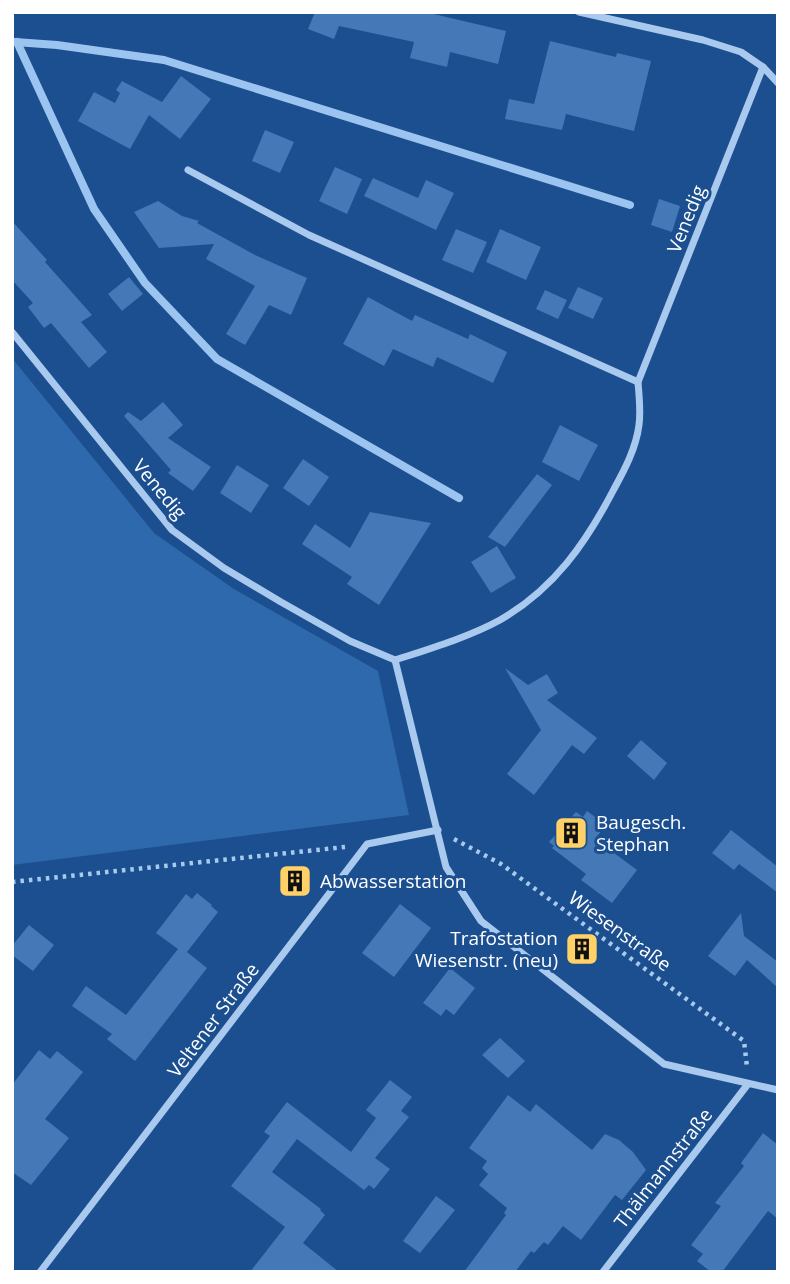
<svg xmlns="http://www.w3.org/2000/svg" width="790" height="1284" viewBox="0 0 790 1284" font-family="'Open Sans',sans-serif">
<rect width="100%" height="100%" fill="#1b4f8f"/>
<polygon fill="#2e69ad" points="12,358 154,533 234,589 378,671 409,815 12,865"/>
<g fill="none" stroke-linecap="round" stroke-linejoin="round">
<g stroke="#9cc4f0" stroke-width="8">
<polyline points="15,42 57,45 164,60 630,205"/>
<polyline points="17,42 94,209 145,283 217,359 459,498"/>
</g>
</g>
<g fill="#4478b7">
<polygon points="315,12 425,12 506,31 498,64 450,52 447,67 410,58 414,42 339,26 334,39 308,29"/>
<polygon points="550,41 616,57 617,53 651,61 634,131 566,114 562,130 505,119 509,99 534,104"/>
<polygon points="181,76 211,99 180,139 149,115 130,149 78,121 94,92 115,103 120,93 116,90 122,81 162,102"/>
<polygon points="265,130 294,142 280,173 252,161"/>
<polygon points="335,167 362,179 347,214 319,201"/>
<polygon points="373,178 418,198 426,180 454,193 436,230 364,196"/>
<polygon points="659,199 680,206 672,232 651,225"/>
<polygon points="158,201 182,216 199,221 197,223 255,255 307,278 291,315 269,305 245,345 226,334 255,286 206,259 214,244 159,248 134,212"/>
<polygon points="12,221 47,260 45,262 92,315 81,322 107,352 89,368 51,323 44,328 28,307 33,303 12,280"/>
<polygon points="456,229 487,242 473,273 442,260"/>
<polygon points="500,229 541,247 526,280 486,262"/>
<polygon points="129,277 143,294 122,311 108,294"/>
<polygon points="578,287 603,298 593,319 568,308"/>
<polygon points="545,290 567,300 558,319 536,309"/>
<polygon points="368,297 412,321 415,315 468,339 470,334 507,352 493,383 437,357 433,367 393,349 384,366 343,344"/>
<polygon points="163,402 183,425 168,438 211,467 193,491 168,473 171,470 124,416 128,412 141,421"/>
<polygon points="560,425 598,445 579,481 542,462"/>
<polygon points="303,459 329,477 309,506 283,488"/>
<polygon points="237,465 269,485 251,513 220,493"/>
<polygon points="537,474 552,485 505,547 488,537"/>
<polygon points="370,512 431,523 379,605 347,584 352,577 302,544 315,524 350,548"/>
<polygon points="497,546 516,578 491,593 471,562"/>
<polygon points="505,668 528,685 547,674 558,693 547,700 597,738 584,754 572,745 534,795 507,774 541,730"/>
<polygon points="641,740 667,763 654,780 627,756"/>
<polygon points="587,811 606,825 595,839 637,870 612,903 581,880 586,874 552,848 554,846 549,842 576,812 583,817"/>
<polygon points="731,830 778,867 778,893 739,864 734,870 712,853"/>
<polygon points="197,893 212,905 211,906 218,912 187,952 207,968 135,1061 107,1039 112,1034 72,1006 86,986 126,1015 178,949 156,933 186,894 192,899"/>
<polygon points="400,904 431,928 394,977 362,953"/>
<polygon points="741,913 744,936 778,962 778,988 747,960 735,976 708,956"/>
<polygon points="29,925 54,945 33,971 12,955 12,946"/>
<polygon points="450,968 475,988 454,1015 446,1009 441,1016 423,1003"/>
<polygon points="500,1038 525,1061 508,1078 482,1055"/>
<polygon points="39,1050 50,1059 57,1051 83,1072 45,1119 69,1138 31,1185 12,1172 12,1085"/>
<polygon points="390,1080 412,1097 401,1111 409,1117 375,1158 390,1169 374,1189 369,1185 364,1190 297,1139 272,1172 321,1209 320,1210 325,1215 303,1243 339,1272 250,1272 285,1227 231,1186 270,1136 264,1132 287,1102 351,1152 376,1118 366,1110"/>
<polygon points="508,1095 530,1112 536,1104 592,1150 605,1134 619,1140 633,1152 646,1170 622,1200 615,1195 581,1240 563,1226 548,1245 544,1242 534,1253 531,1251 515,1272 464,1272 506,1215 504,1213 507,1208 479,1185 488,1174 482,1168 487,1161 469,1148"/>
<polygon points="763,1133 778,1145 778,1219 768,1211 722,1272 711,1272 697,1261 703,1254 691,1245 721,1206 715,1203 744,1166 741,1163"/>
<polygon points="436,1196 455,1210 420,1253 403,1241"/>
</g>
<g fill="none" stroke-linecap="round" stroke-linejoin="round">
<g stroke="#a9c9ee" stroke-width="4.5" stroke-dasharray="3.5 5" stroke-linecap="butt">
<polyline points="454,839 501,864 744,1041 747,1067"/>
<polyline points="12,882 345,847"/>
</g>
<g stroke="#a9c9ee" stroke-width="7">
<polyline points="579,12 703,40 741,52 763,67 778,83"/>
<polyline points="188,170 309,235 638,382"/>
<polyline points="12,332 172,530 224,568 281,602 350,641 395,660 446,867 481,921 664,1064 778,1090"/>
<path d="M395 660C429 649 469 637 500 620 554 589 586 543 614 489 625 469 636 448 639 425 641 411 639 396 638 382L763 67"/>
<polyline points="40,1272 367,844 438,830"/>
<polyline points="603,1272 748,1084"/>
</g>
</g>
<defs>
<symbol id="building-square" viewBox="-11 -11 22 22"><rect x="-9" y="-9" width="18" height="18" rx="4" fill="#ffd166" stroke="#1b4f8f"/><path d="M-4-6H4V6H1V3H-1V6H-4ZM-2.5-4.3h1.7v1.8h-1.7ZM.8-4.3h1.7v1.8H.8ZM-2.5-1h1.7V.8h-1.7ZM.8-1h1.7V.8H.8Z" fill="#111"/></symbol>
</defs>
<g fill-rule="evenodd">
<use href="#building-square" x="552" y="814" width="38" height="38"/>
<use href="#building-square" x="276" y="862" width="38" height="38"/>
<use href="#building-square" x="563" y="930" width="38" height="38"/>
</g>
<g text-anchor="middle" stroke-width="6" stroke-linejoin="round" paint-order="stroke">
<g font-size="19" fill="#fff" stroke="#1b4f8f">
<text transform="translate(686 219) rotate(-68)" y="7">Venedig</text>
<text transform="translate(160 489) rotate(50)" y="7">Venedig</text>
<text transform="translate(620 931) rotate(36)" y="7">Wiesenstraße</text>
<text transform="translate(213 1020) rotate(-53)" y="7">Veltener Straße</text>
<text transform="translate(663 1168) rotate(-52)" y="7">Thälmannstraße</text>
</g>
<g font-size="19" fill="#fff" stroke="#1b4f8f" text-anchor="start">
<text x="596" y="829">Baugesch.<tspan x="596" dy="22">Stephan</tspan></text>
<text x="320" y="888">Abwasserstation</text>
<text x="558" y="945" text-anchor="end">Trafostation<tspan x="558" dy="22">Wiesenstr. (neu)</tspan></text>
</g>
</g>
<rect width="790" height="1284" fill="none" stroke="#ffffff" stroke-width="28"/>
</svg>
